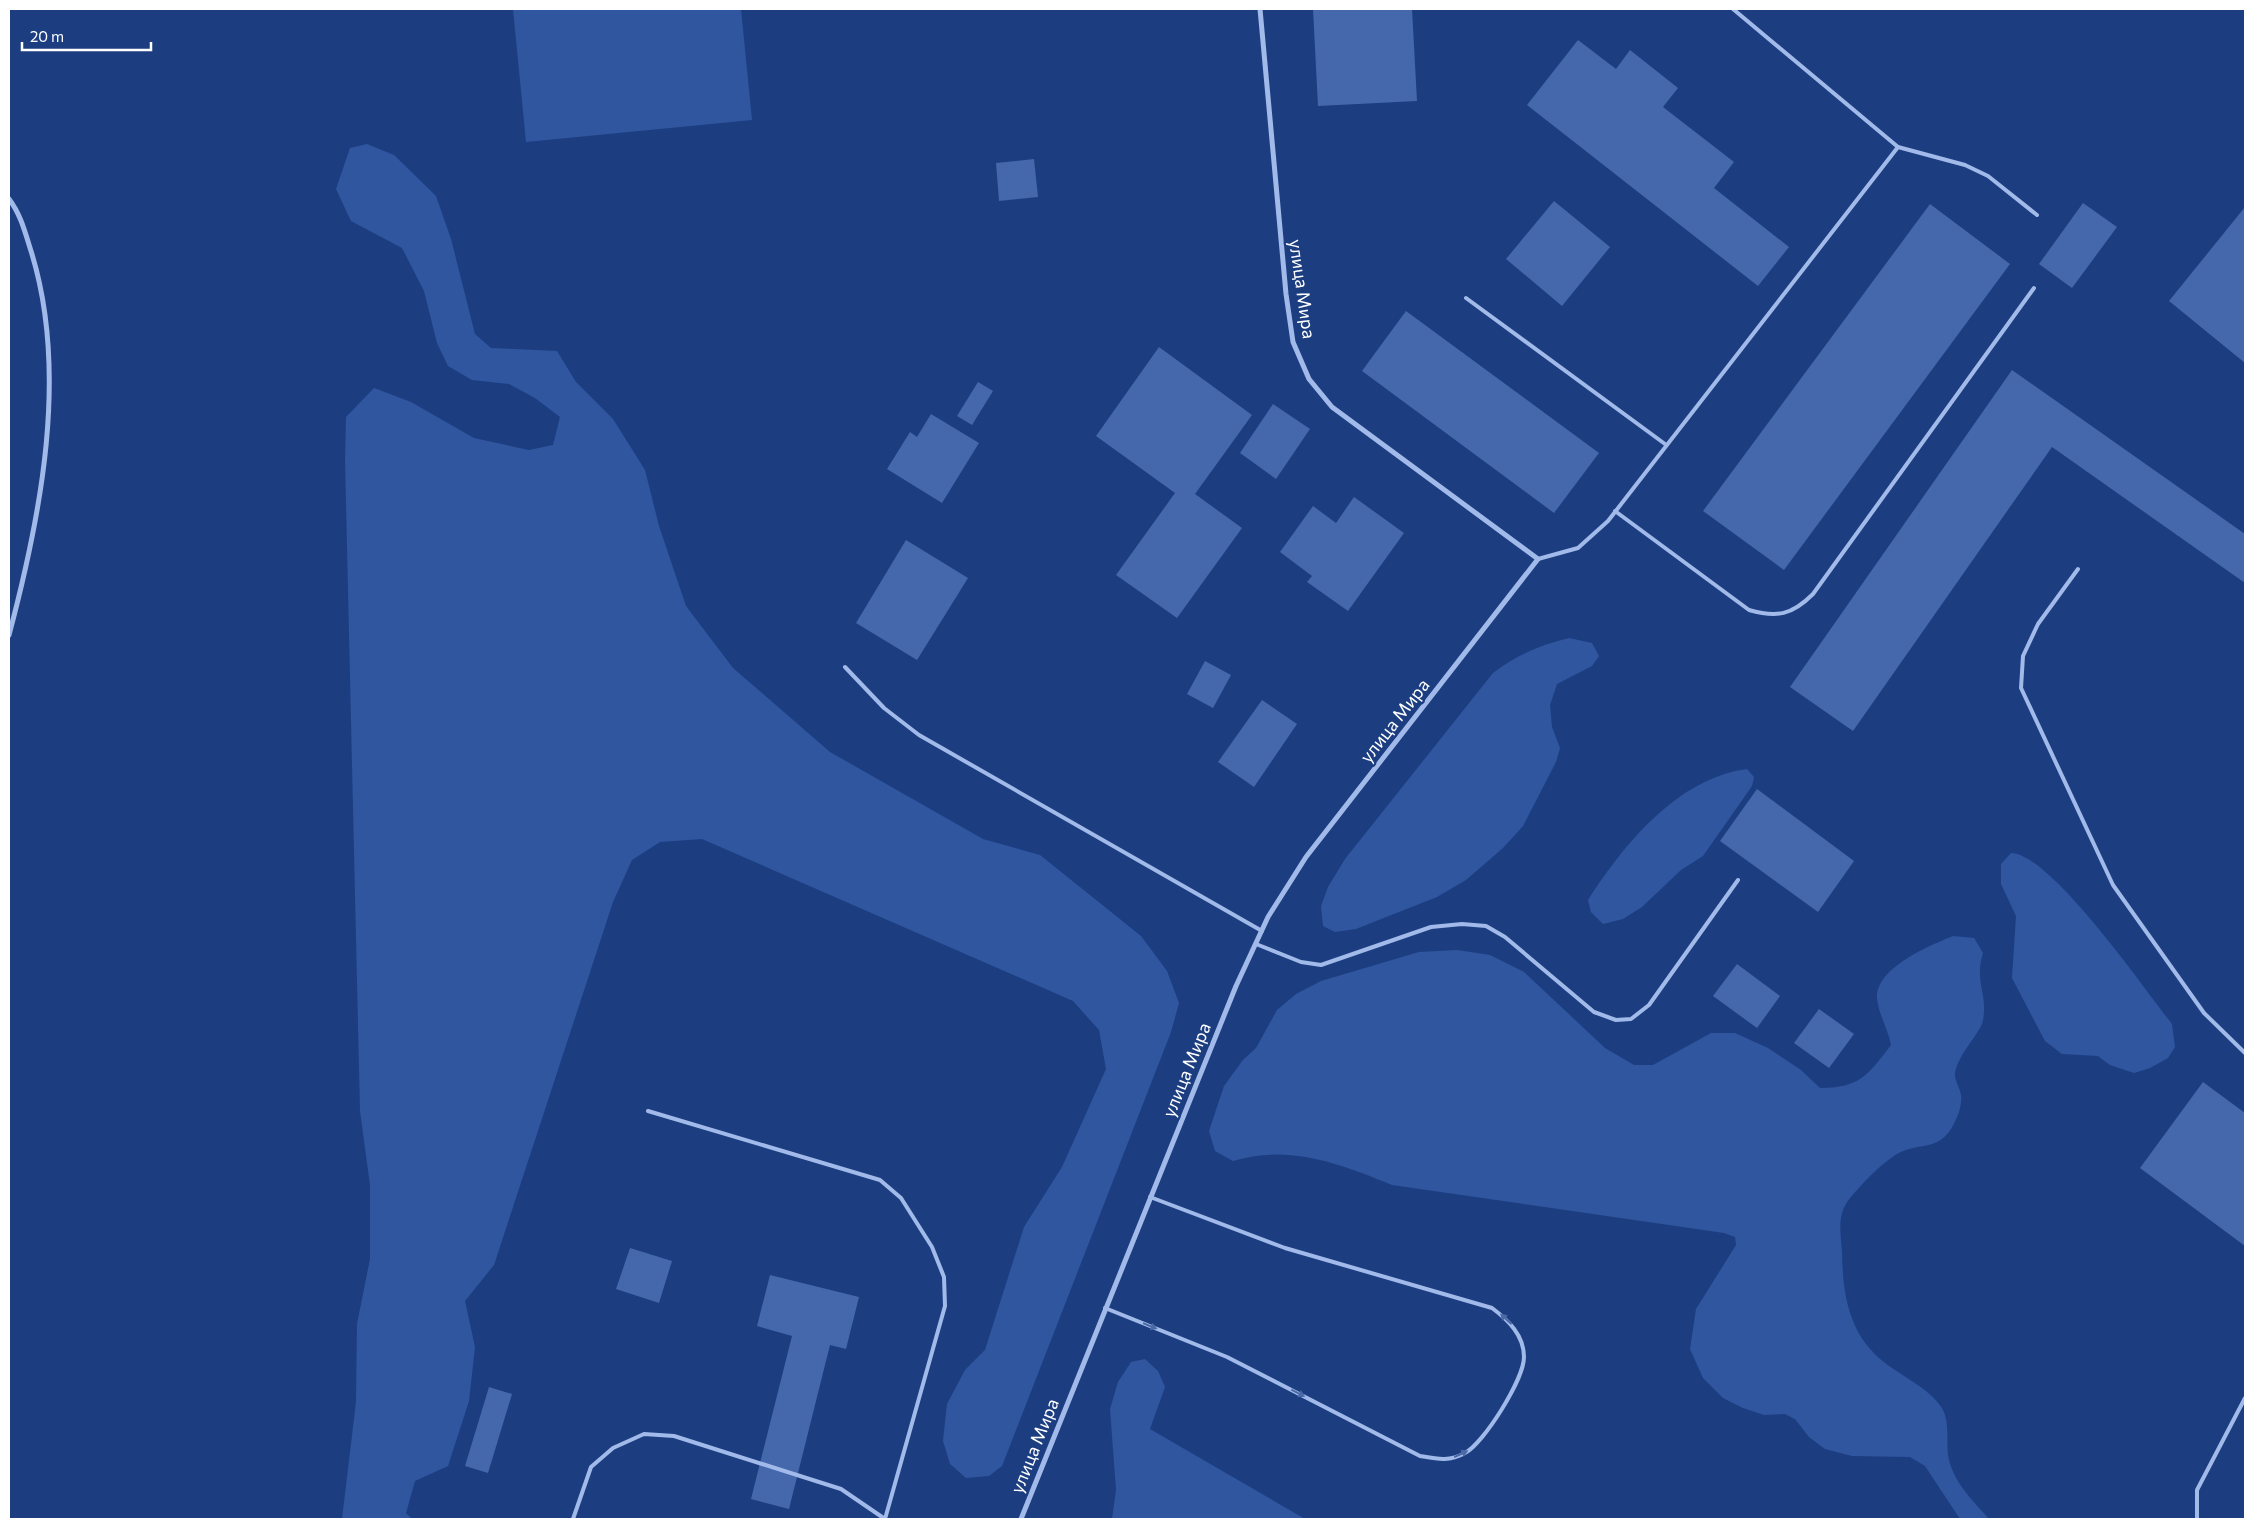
<svg xmlns="http://www.w3.org/2000/svg" width="2254" height="1528" viewBox="0 0 2254 1528" font-family="Commissioner,sans-serif">
<rect width="100%" height="100%" fill="#1c3e81"/>
<g fill="#3056a0">
<polygon points="513,9 741,9 752,120 526,142"/>
<polygon points="367,144 394,155 436,196 451,239 475,334 491,348 557,351 576,382 613,419 645,470 659,526 686,606 733,668 830,752 983,839 1040,855 1141,936 1167,971 1179,1003 1171,1032 1002,1466 989,1476 966,1478 950,1464 943,1441 947,1404 965,1370 985,1350 1024,1227 1062,1167 1106,1069 1099,1030 1073,1001 702,839 660,842 632,860 613,902 494,1265 465,1301 475,1347 469,1401 448,1466 415,1481 406,1513 412,1519 342,1519 356,1402 357,1324 370,1259 370,1185 360,1111 345,460 346,417 374,388 411,402 474,438 529,450 553,445 560,417 535,398 509,384 472,380 448,366 437,343 424,291 402,248 351,221 336,189 350,148"/>
<path d="M1569 638 1592 643 1599 656 1592 666 1557 684 1550 705 1552 727 1560 748 1556 762 1523 826 1503 848 1466 880 1437 897 1356 929 1335 932 1323 926 1321 906 1328 887 1345 859 1493 673C1517 655 1540 645 1569 638Z"/>
<path d="M1747 769 1754 777 1752 786 1703 856 1681 870 1642 907 1623 919 1603 924 1591 912 1588 900C1624 844 1678 778 1747 769Z"/>
<path d="M2011 853C2051 854 2145 990 2172 1024L2175 1047 2168 1058 2150 1068 2134 1073 2110 1065 2098 1056 2062 1054 2045 1041 2012 978 2016 916 2001 884V864Z"/>
<path d="M1953 936 1974 938 1983 953C1974 982 1988 994 1983 1020 1981 1033 1959 1052 1955 1073 1954 1080 1960 1088 1961 1095 1962 1100 1960 1111 1957 1117 1942 1155 1921 1140 1897 1154 1880 1164 1862 1184 1850 1198 1836 1215 1841 1233 1842 1253 1843 1302 1851 1342 1895 1370 1911 1381 1931 1391 1942 1408 1951 1424 1945 1444 1949 1460 1955 1484 1974 1502 1989 1519H1960L1925 1466 1910 1457 1852 1456 1825 1449 1809 1437 1795 1419 1785 1414 1764 1415 1743 1408 1723 1398 1703 1378 1690 1349 1696 1309 1736 1245 1735 1237 1724 1233 1392 1185C1340 1164 1289 1144 1233 1161L1215 1151 1209 1131 1224 1086 1243 1060 1256 1048 1277 1010 1296 994 1321 981 1419 952 1457 950 1490 955 1524 972 1605 1048 1634 1065H1653L1711 1033H1735L1768 1048 1801 1070 1820 1088C1860 1088 1868 1075 1891 1045 1888 1028 1878 1014 1877 997 1877 967 1931 945 1953 936Z"/>
<polygon points="1145,1359 1158,1371 1165,1387 1150,1429 1305,1519 1112,1519 1116,1490 1110,1409 1118,1382 1131,1362"/>
</g>
<g fill="#4468ab">
<polygon points="1313,9 1412,9 1417,101 1318,106"/>
<polygon points="1578,40 1616,69 1630,50 1678,88 1663,107 1734,162 1714,188 1789,247 1758,286 1527,105"/>
<polygon points="1034,159 1038,197 999,201 996,163"/>
<polygon points="1554,201 1610,247 1562,306 1506,259"/>
<polygon points="2083,203 2117,227 2072,288 2039,264"/>
<polygon points="1930,204 2010,264 1784,570 1703,511"/>
<polygon points="2245,207 2245,363 2169,301"/>
<polygon points="1406,311 1599,453 1554,513 1362,371"/>
<polygon points="1159,347 1252,415 1195,494 1242,528 1177,618 1116,575 1175,493 1096,436"/>
<polygon points="2012,370 2245,534 2245,583 2052,447 1853,731 1790,687"/>
<polygon points="978,382 993,391 972,425 957,416"/>
<polygon points="1273,404 1310,429 1276,479 1240,453"/>
<polygon points="931,414 979,443 942,503 887,469 910,432 917,437"/>
<polygon points="1354,497 1404,533 1348,611 1307,582 1312,576 1280,552 1313,506 1336,523"/>
<polygon points="906,540 968,578 917,660 856,623"/>
<polygon points="1205,661 1231,675 1213,708 1187,694"/>
<polygon points="1262,700 1297,724 1254,787 1218,762"/>
<polygon points="1757,789 1854,861 1818,912 1720,841"/>
<polygon points="1737,964 1780,996 1757,1028 1713,996"/>
<polygon points="1819,1009 1854,1034 1829,1068 1794,1043"/>
<polygon points="2203,1082 2245,1113 2245,1246 2140,1168"/>
<polygon points="630,1248 672,1261 659,1303 616,1289"/>
<polygon points="770,1275 859,1297 846,1349 830,1345 789,1509 751,1499 792,1336 757,1326"/>
<polygon points="489,1387 512,1394 488,1473 465,1466"/>
</g>
<g fill="none" stroke-linecap="round" stroke-linejoin="round">
<g stroke="#a1baea" stroke-width="4">
<polyline points="1733,9 1898,147 1965,165 1988,176 2037,215"/>
<polyline points="1466,298 1665,444"/>
<path d="M1615 511 1749 610C1777 618 1792 615 1813 594L2034 288"/>
<polyline points="1538,559 1578,548 1608,521 1898,147"/>
<polyline points="2078,569 2038,624 2023,656 2021,688 2113,885 2204,1013 2245,1053"/>
<polyline points="845,667 884,708 919,735 1262,931"/>
<polyline points="1256,944 1301,962 1321,965 1431,927 1462,924 1486,926 1505,937 1594,1012 1616,1020 1631,1019 1649,1005 1738,880"/>
<polyline points="648,1111 880,1180 901,1198 932,1247 944,1277 945,1306 885,1519"/>
<path d="M1105 1308 1227 1357 1420 1456C1437 1459 1449 1462 1465 1453 1484 1443 1524 1379 1524 1357 1524 1335 1508 1320 1492 1308L1285 1248 1150 1197"/>
<polyline points="573,1519 591,1467 613,1448 644,1434 674,1436 841,1489 885,1519"/>
<polyline points="2197,1519 2197,1490 2245,1398"/>
</g>
<g stroke="#a1baea" stroke-width="5">
<path d="M9 199C21 215 25 232 31 251 69 372 41 515 9 635"/>
<polyline points="1021,1519 1236,986 1268,917 1306,857 1538,559 1332,407 1309,379 1293,342 1286,294 1260,9"/>
</g>
</g>
<defs><path id="oneway-solid" d="M-6-.8H1V-3.2L6.5 0L1 3.2V.8H-6Z" transform="scale(1.25)"/></defs>
<g fill="#4b69a6">
<use href="#oneway-solid" transform="translate(1506 1319) rotate(-137)"/>
<use href="#oneway-solid" transform="translate(1150 1326) rotate(22)"/>
<use href="#oneway-solid" transform="translate(1298 1393) rotate(27)"/>
<use href="#oneway-solid" transform="translate(1461 1454) rotate(-25)"/>
</g>
<g text-anchor="middle" stroke-width="4.5" stroke-linejoin="round" paint-order="stroke">
<g font-size="18" fill="#fff" stroke="#1c3e81">
<text transform="translate(1302 289) rotate(82)" y="6">улица Мира</text>
<text transform="translate(1395 721) rotate(-52)" y="6">улица Мира</text>
<text transform="translate(1187 1070) rotate(-68)" y="6">улица Мира</text>
<text transform="translate(1035 1446) rotate(-68)" y="6">улица Мира</text>
</g>
</g>
<rect width="2254" height="1528" fill="none" stroke="#ffffff" stroke-width="20"/>
<path d="M22 42v8h129v-8" fill="none" stroke="#ffffff" stroke-width="2.5"/>
<text x="30" y="42" font-size="15" fill="#ffffff" stroke="#1c3e81" stroke-width="4" paint-order="stroke">20 m</text>
</svg>
